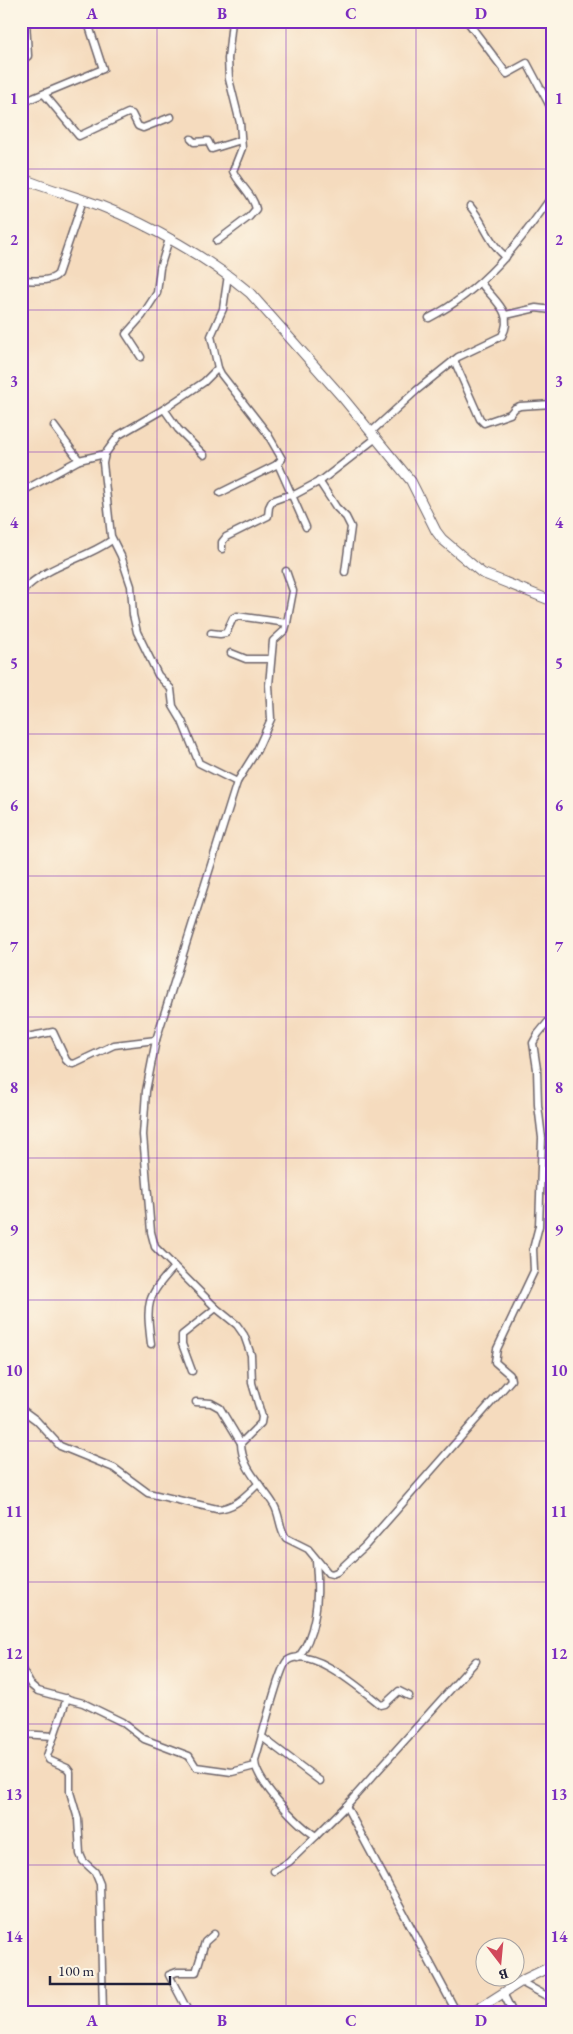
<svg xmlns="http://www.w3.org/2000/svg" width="573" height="2034" viewBox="0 0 573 2034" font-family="'EB Garamond',serif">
<rect width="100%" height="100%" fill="#fcf5e5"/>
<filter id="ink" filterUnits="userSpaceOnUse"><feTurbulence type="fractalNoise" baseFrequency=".02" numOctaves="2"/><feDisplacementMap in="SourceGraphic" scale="10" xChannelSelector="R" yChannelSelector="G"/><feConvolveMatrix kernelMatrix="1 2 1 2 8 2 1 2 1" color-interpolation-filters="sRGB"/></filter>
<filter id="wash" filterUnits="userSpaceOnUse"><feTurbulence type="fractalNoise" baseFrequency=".0096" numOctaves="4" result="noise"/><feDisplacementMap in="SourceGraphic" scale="20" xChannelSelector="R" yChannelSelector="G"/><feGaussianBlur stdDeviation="1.12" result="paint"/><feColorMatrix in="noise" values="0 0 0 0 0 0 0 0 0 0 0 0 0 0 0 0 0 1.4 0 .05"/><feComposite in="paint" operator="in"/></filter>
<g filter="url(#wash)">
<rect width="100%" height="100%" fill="#f5dbbe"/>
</g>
<g filter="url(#ink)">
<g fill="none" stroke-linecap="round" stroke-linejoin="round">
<defs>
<g id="street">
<polyline points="467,21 507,74 527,63 552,110"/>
<polyline points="21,61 28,56 26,21"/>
<polyline points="44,94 79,136 128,113 132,114 138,126 143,128 171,117"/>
<polyline points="21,103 103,69 89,26 85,21"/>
<polyline points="191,139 194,142 208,141 212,149 241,140"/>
<path d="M470 206C485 224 488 242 506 257"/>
<path d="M217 241 249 217 256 209C253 194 239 185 233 171L242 148 240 123 229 79 228 59 232 21"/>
<polyline points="228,275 223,309 211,336 218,368 221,374 267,433 282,459 277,464"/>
<path d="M21 280C32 280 50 283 58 274L83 200"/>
<polyline points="506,315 536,308 552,310"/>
<path d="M429 318C482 291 518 245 552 196"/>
<polyline points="141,357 126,334 142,316 157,293 160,268 169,239"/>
<polyline points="454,360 480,419 484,423 510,414 515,408 520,406 552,404"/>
<polyline points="218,368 204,382 164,409 119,435 105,454 103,463 111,536 121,556 131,586 133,615 137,632 158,675 171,689 173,706 182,721 199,763 237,782"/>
<polyline points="164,409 178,429 204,455"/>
<polyline points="54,426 79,460"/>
<path d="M371 432 417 390 458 357 502 336C515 313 494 301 481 283"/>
<polyline points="319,481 336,507 346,517 351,527 345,572"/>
<polyline points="21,492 79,460 105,454"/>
<polyline points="220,493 278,464 306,527"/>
<polyline points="222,549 222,542 226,537 268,516 269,507 272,501 286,496 294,495 322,480 376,438"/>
<path d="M286 571 293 591 287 623 285 630 273 641 269 685 271 719 257 750 237 782 156 1040 146 1091 143 1135 151 1232 155 1247 216 1308 237 1325 244 1335 251 1355 252 1383 262 1417 261 1423 241 1443C241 1468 262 1485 274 1505 280 1515 279 1528 286 1538L308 1549 328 1573 332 1574 337 1572 365 1546 511 1380 510 1375 495 1362 497 1349 534 1271 533 1249 539 1226 542 1138 538 1105 537 1069 533 1043 538 1034 552 1017"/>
<path d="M21 592C50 563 82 561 112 540"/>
<polyline points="211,633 220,634 226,633 233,618 237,616 287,623"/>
<polyline points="231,653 246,659 271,659"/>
<polyline points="21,1038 53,1032 66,1060 69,1063 74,1064 114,1045 156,1040"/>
<path d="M151 1344C146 1302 146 1298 174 1267"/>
<polyline points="192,1371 182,1344 182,1335 216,1308"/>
<polyline points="196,1402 211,1403 220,1408 241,1443"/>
<path d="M21 1409 36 1420 60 1446 114 1468 148 1493 217 1509C235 1508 245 1496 257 1485"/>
<path d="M298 1658C318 1632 319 1593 316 1561"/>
<polyline points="21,1668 31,1685 38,1691 83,1703 122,1722 144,1739 189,1756 196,1767 232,1772 255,1766"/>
<path d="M409 1696 399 1691 385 1704 381 1705C363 1691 311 1644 287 1661 279 1668 260 1745 255 1760 254 1780 299 1826 316 1836L346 1806 476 1661"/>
<polyline points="67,1698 47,1756 49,1760 67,1768 70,1772 70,1792 78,1819 80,1854 83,1861 95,1872 100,1884 103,2013"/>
<polyline points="21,1734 54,1736"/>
<polyline points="262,1737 320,1781"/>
<polyline points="346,1806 457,2013"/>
<polyline points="274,1871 289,1862 316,1836"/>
<polyline points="521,1982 552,1999"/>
<polyline points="503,1993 513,2013"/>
<polyline points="189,2013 169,1975 177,1972 196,1972 205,1942 214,1934"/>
</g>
<g id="secondary">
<path d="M21 178C47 189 75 196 101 206 150 225 210 259 250 293L343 398 411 481 436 531 442 539 482 573 552 601"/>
<polyline points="472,2013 525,1979 552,1966"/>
</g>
</defs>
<use href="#street" stroke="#6c6369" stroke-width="9"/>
<use href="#secondary" stroke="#6c6369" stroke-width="11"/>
<use href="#street" stroke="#fff" stroke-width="6"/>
<use href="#secondary" stroke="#fff" stroke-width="9"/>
</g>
</g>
<path fill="none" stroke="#7b2cbf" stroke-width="1" stroke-opacity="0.55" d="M157 21V2013M286 21V2013M416 21V2013M21 169H552M21 310H552M21 452H552M21 593H552M21 734H552M21 876H552M21 1017H552M21 1158H552M21 1300H552M21 1441H552M21 1582H552M21 1724H552M21 1865H552"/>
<rect width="573" height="2034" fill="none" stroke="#fcf5e5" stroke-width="55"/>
<g transform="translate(500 1962) rotate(164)"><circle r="24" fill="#fcf5e5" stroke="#a5a1a1"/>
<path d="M0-4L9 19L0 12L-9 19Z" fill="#d1495b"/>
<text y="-8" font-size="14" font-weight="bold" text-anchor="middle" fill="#22223b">B</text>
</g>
<path d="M50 1976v8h120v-8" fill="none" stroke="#22223b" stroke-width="2.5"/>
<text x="58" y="1976" font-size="15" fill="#22223b" stroke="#fcf5e5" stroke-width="4" paint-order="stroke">100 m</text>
<rect x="28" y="28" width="518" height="1978" fill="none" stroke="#7b2cbf" stroke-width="2"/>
<g font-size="16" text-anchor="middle" font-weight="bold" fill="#7b2cbf">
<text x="92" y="19">A</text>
<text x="222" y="19">B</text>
<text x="351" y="19">C</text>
<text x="481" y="19">D</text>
<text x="14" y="104">1</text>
<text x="559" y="104">1</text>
<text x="14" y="245">2</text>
<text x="559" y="245">2</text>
<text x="14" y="387">3</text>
<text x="559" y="387">3</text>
<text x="14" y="528">4</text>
<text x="559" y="528">4</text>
<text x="14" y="669">5</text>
<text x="559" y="669">5</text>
<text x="14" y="811">6</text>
<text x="559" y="811">6</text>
<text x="14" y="952">7</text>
<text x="559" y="952">7</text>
<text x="14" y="1093">8</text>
<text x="559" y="1093">8</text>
<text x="14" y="1235">9</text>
<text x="559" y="1235">9</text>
<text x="14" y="1376">10</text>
<text x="559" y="1376">10</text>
<text x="14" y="1517">11</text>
<text x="559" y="1517">11</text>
<text x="14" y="1659">12</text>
<text x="559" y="1659">12</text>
<text x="14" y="1800">13</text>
<text x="559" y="1800">13</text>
<text x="14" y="1942">14</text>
<text x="559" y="1942">14</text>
<text x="92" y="2026">A</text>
<text x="222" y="2026">B</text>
<text x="351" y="2026">C</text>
<text x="481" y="2026">D</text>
</g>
</svg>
